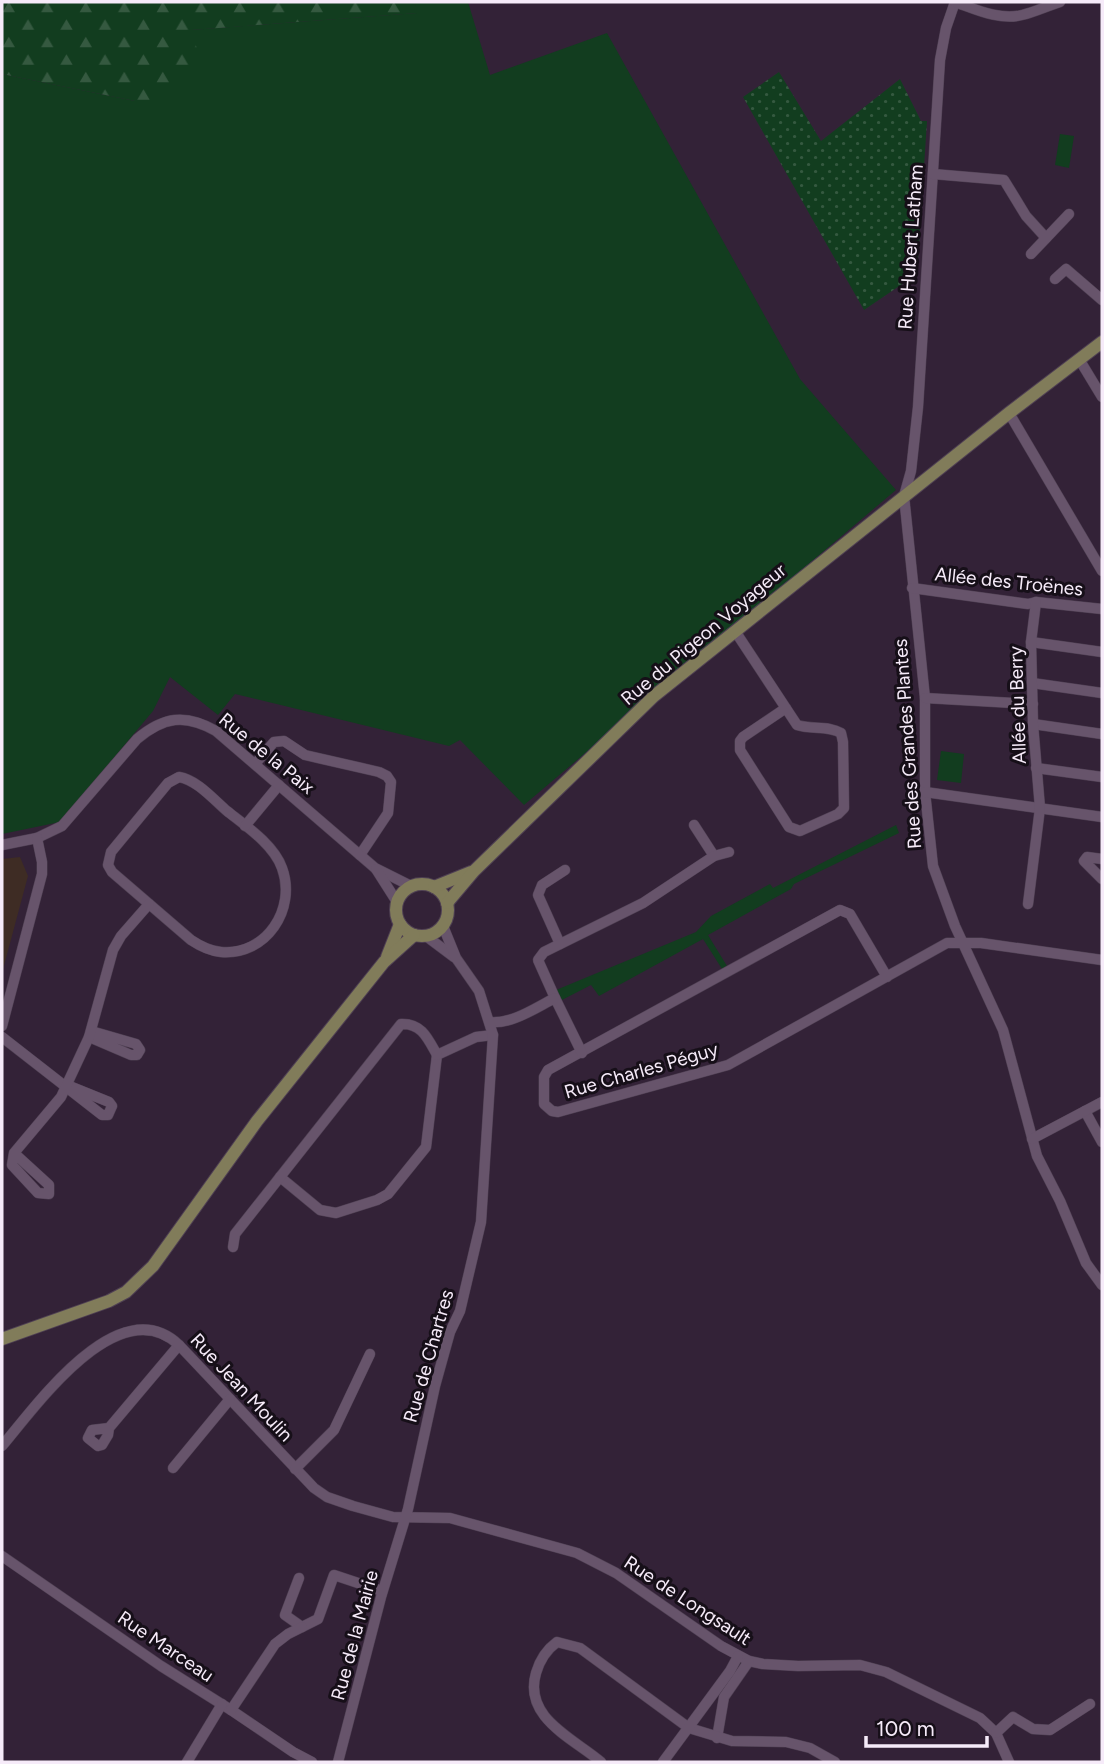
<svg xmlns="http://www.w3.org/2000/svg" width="1104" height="1764" viewBox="0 0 1104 1764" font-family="Figtree,sans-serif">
<defs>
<pattern id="forest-firs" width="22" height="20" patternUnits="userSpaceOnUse" patternTransform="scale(1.75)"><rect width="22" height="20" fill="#123d1f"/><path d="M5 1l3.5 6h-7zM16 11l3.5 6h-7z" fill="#355940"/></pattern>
<pattern id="park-dots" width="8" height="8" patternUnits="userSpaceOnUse" patternTransform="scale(1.75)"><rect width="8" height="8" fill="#123d1f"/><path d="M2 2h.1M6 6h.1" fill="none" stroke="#355940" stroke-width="1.8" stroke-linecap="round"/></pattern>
</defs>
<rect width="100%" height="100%" fill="#332237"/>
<polygon fill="#3e2c24" points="20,857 28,876 2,973 2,859"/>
<g fill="#123d1f">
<polygon points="414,2 468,2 490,75 607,33 800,379 896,490 524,805 460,740 449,746 235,694 218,715 170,677 153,711 60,822 2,834 2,74 135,101 191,30 417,13"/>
<polygon points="1060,134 1074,136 1069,168 1055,165"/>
<polygon points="941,751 964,754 961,783 937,780"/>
<polygon points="896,825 899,833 794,884 791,889 708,935 727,966 722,969 703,939 599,996 591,985 560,1001 556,990 696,932 711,916 770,884 773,888"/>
</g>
<polygon fill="url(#forest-firs)" points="2,2 414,2 418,13 191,30 198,52 168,101 135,101 2,74"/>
<polygon fill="url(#park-dots)" points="779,72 821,141 900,79 921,121 927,121 917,274 864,310 743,97"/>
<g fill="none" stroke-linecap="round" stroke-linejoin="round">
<defs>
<g id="minor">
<polyline points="955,2 946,28 940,60 918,407 911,471 904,496 925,698 925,792 933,866 955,926 1003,1030 1037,1156 1060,1201 1086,1263 1102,1285"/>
<path d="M955 2C975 9 1000 21 1022 15 1035 12 1047 6 1060 2"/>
<polyline points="933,174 1004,180 1026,216 1046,238"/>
<polyline points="1031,254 1069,214"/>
<polyline points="1055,279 1066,269 1102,300"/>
<polyline points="1079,359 1102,397"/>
<polyline points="1009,413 1102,571"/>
<polyline points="912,588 1028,604 1036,602 1102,609"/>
<path d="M735 631 797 725C812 730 828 725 841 733L843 742 844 808 838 814 800 831 789 827 740 750V741L743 737 786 708"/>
<polyline points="1031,642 1102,652"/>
<polyline points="1032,683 1102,693"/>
<polyline points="925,698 1033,704"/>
<polyline points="1033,724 1102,734"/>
<polyline points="255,764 274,742 284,741 305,755 379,772 387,776 391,782 388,813 360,855"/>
<polyline points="1036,768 1102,777"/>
<path d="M179 777C197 780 213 799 227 811 246 826 274 845 282 868 297 909 266 956 221 952 210 951 200 946 191 940L112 872 108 865 111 852 168 783Z"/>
<polyline points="925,792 1102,817"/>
<polyline points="694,825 714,856"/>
<polyline points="245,826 279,785"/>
<path d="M2 845 37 838 62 826 137 739C163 717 185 713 216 731L375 868 411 886"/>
<polyline points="1102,859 1087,857 1084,861 1102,879"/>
<polyline points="376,869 397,902"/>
<polyline points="1028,904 1040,808 1033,724 1031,642 1036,602"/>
<polyline points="426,936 454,957"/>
<polyline points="560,944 538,895 542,885 565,870"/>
<polyline points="887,977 850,914 840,910 548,1070 544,1077 544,1104 552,1111 558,1112 728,1065 947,943 981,943 1102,960"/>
<polyline points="555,998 538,960 544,952 643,903 714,856 729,852"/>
<path d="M490 1022C513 1024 535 1008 555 998L582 1053"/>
<polyline points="2,1026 42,874 42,862 37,838"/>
<polyline points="2,1037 102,1115 108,1115 112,1106 109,1102 67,1085"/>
<polyline points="89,1037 131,1055 137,1055 140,1050 136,1044 91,1031"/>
<polyline points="1085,1111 1102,1142"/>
<polyline points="1032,1139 1102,1102"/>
<polyline points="14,1153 49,1185 49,1194 38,1193 12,1165 14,1153 61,1097 89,1037 113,950 121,936 149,904"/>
<polyline points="280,1177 320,1210 336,1213 377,1200 388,1194 426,1147 437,1055 476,1037 493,1035"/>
<path d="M233 1247 235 1234 401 1024C422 1023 428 1039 437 1055"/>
<polyline points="109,1428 108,1435 102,1445 98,1446 88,1438 92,1430 109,1428 179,1345"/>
<path d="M2 1446C36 1406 119 1288 179 1345L314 1488 327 1497 353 1506 393 1517 450 1518 577 1553 616 1573 721 1646 749 1661 763 1664 798 1666 860 1665 886 1672 980 1718 996 1733 1009 1762"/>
<polyline points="173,1468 230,1399"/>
<polyline points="295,1469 334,1430 370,1354"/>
<polyline points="2,1556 161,1666 231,1710 293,1752 312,1762"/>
<polyline points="299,1578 285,1615 302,1627 318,1619 334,1575 382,1591"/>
<polyline points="231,1710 275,1644 288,1634 302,1627"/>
<polyline points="996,1733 1013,1717 1033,1729 1050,1730 1090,1704"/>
<polyline points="717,1738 724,1697 749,1661"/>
<polyline points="187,1762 222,1704"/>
<polyline points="338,1762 381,1597 408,1509 435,1386 450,1332 460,1311 481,1222 493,1035 479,991 456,958 443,926"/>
<path d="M601 1762C573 1738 523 1718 536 1673 540 1659 546 1650 557 1642L580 1648 689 1728 732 1741 786 1742 810 1748 835 1762"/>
<polyline points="663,1762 730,1671 738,1656"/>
</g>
<g id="major">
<circle cx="422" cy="910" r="26"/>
<polyline points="434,887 471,872"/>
<polyline points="447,903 474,871 654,696 1009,413 1102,342"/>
<polyline points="387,957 400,924"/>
<polyline points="2,1339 109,1301 126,1292 153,1266 257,1121 384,962 414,935"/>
</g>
</defs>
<use href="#minor" stroke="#4f4053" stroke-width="11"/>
<use href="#major" stroke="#4f4053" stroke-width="14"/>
<use href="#minor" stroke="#67546b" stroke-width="10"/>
<use href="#major" stroke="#817c5a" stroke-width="12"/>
</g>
<g text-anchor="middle" stroke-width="6" stroke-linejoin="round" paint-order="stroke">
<g font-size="19" fill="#f6ebf9" stroke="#160f18">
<text transform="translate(910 247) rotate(-86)" y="7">Rue Hubert Latham</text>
<text transform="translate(1009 581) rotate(6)" y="7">Allée des Troënes</text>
<text transform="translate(703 634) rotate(-40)" y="7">Rue du Pigeon Voyageur</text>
<text transform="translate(1017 705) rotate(-92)" y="7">Allée du Berry</text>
<text transform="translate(907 744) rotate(-94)" y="7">Rue des Grandes Plantes</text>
<text transform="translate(267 753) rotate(39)" y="7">Rue de la Paix</text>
<text transform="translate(641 1070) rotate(-16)" y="7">Rue Charles Péguy</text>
<text transform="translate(428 1356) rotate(-74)" y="7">Rue de Chartres</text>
<text transform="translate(242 1387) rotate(47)" y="7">Rue Jean Moulin</text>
<text transform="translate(688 1600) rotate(33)" y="7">Rue de Longsault</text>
<text transform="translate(354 1635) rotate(-75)" y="7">Rue de la Mairie</text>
<text transform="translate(166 1646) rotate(34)" y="7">Rue Marceau</text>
</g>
</g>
<rect width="1104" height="1764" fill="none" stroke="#f6ebf9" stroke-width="7"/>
<path d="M866 1736v10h121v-10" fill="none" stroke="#f6ebf9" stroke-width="3.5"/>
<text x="876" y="1736" font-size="21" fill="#f6ebf9" stroke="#160f18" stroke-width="5" paint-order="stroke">100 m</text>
</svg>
